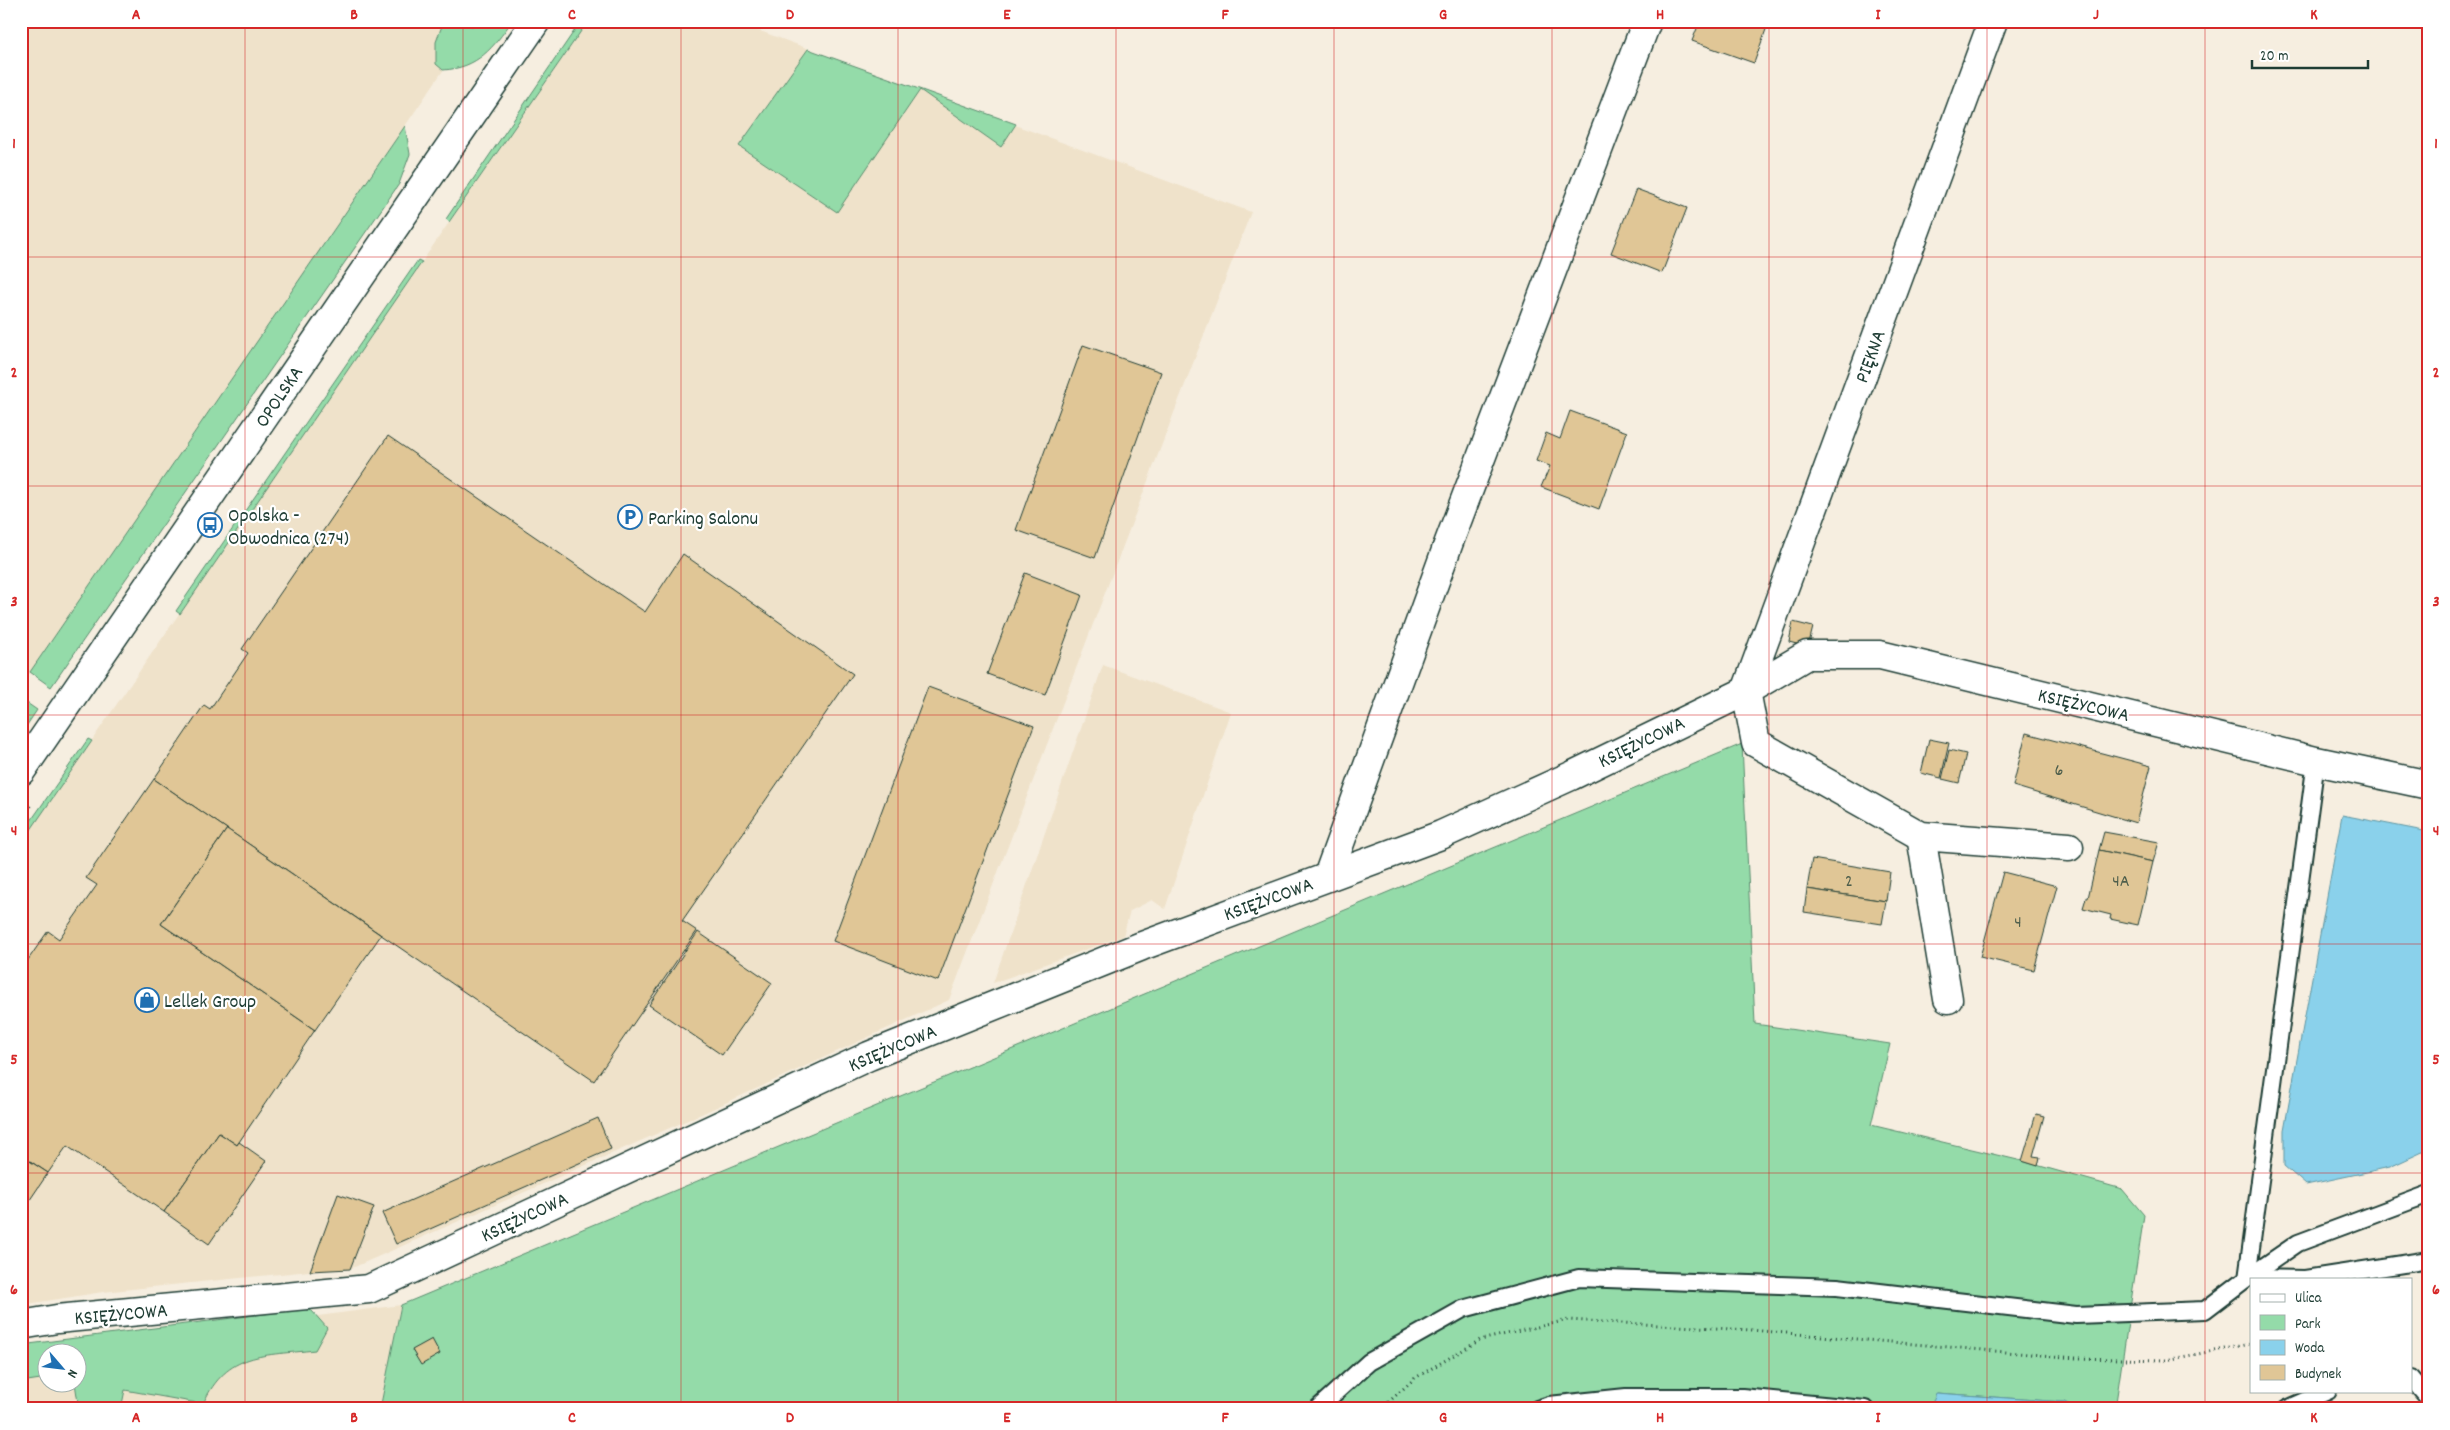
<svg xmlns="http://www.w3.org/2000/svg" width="2450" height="1430" viewBox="0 0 2450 1430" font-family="Dekko,sans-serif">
<rect width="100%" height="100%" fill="#f6eee0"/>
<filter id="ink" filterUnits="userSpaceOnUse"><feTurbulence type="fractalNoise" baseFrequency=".02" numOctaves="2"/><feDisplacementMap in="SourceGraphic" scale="10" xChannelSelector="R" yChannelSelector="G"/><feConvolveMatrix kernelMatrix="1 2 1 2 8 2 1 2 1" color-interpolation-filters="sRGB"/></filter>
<g filter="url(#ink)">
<g fill="#efe2ca" fill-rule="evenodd">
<polygon points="21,21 477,21 21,686"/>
<polygon points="588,21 733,21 1251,212 949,1000 697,1116 350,1269 310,1271 103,1292 21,1305 21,843"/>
<polygon points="1103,665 1231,712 1165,909 1152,900 1130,911 1123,936 993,983"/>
<path d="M401 1305 380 1409H21V1355ZM48 1352H78V1382H48Z"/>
</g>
<g fill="#94dba9" stroke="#5a8c6e">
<path d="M477 21H512C493 48 478 68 443 70L436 64V42L443 23 473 26Z"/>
<polygon points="581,21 588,21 449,222 446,219"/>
<polygon points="808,49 1016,124 1001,147 920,90 837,212 739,146"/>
<polygon points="405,126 410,154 399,184 51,687 30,672"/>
<polygon points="418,260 422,262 180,614 176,611"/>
<polygon points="21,699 37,710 21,734"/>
<polygon points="88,739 92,741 21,844 21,835"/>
<polygon points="1742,744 1755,1024 1890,1044 1871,1125 2022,1161 2122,1189 2144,1215 2115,1409 2078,1409 2064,1402 1937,1393 1930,1409 380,1409 401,1305"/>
<path d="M303 1309 312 1311 327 1328 315 1350C264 1356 227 1351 203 1404L125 1390 121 1409H79L75 1383 78 1382V1352H48L47 1378 21 1382V1345Z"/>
</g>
<g fill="#8ad1eb" stroke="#5f96a2">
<polygon points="2342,815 2429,832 2429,1149 2390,1167 2306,1185 2284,1166 2284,1130"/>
<polygon points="1936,1393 2064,1402 2078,1409 1930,1409"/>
</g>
<g fill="#e0c696" stroke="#1f3d34">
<polygon points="1700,21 1769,21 1754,63 1692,41"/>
<polygon points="1636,189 1687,208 1662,273 1611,253"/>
<polygon points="1083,345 1161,372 1095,558 1016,530"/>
<polygon points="1570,411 1627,432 1599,509 1541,487 1550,466 1536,461 1546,433 1560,439"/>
<polygon points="388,436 645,612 683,554 853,674 682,921 697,931 594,1081 154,779 204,705 210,709 248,653 242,649"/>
<polygon points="1025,573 1082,595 1045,695 987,674"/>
<polygon points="1793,622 1813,627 1808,647 1789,642"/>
<polygon points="928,687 1034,726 938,981 833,941"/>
<polygon points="2026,733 2151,766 2136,823 2013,786"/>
<polygon points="1929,739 1949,743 1941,778 1921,773"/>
<polygon points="1949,750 1966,754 1959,783 1942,779"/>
<polygon points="154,779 227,829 161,924 315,1030 237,1145 219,1133 164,1212 67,1146 48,1173 21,1155 21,970 48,931 59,939 97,885 86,878"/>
<polygon points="227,829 381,935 315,1030 161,924"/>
<polygon points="2104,832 2159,842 2153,862 2099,850"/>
<polygon points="2099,850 2153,862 2138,925 2110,919 2111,915 2083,908 2086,898 2088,898"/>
<polygon points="1812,859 1890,872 1886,901 1807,889"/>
<polygon points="2003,872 2057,886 2034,970 1980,957"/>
<polygon points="1807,889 1886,901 1882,924 1804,912"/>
<polygon points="698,932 772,983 722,1055 649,1005"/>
<polygon points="2036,1114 2044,1116 2033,1156 2040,1157 2038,1166 2022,1161"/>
<polygon points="598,1118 611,1149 396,1244 382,1213"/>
<polygon points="219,1133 237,1145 239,1142 266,1161 209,1244 164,1212"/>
<polygon points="22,1156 48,1173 21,1213 21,1157"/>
<polygon points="338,1194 374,1207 350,1269 310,1271"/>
<polygon points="432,1339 440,1354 421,1365 412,1350"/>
</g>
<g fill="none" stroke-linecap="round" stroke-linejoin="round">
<defs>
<g id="service">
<polyline points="2247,1278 2298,1243 2429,1194"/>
<polyline points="2247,1278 2305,1279 2429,1260"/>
<polyline points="2411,1378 2429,1399"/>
<polyline points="1317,1409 1369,1362 1463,1309 1579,1278 1837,1287 2076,1315 2205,1310 2247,1278 2316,761"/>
<polyline points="1537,1409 1549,1405 1626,1397 1742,1397 1865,1409"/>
<polyline points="2287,1409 2328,1391"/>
</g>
<g id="minor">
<polyline points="1993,21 1746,691 1756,743 1921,836 2069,847"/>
<polyline points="1921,836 1948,999"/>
<polyline points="1328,876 1449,542 1647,21"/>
<polyline points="21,1325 57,1319 369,1289 869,1056 1142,946 1441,835 1571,776 1746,691 1807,655 1880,655 2316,761 2429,785"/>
</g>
<polyline id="tertiary" points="21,771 536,21"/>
</defs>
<use href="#service" stroke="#1f3d34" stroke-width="20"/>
<use href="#minor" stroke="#1f3d34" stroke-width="31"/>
<use href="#tertiary" stroke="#1f3d34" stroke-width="31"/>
<g stroke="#1f3d34" stroke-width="3" stroke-dasharray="1 4" stroke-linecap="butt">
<polyline points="21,819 31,805"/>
<polyline points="1381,1409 1415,1378 1480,1340 1568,1320 1751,1330 2076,1358 2166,1360 2251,1344"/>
</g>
<use href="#service" stroke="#fff" stroke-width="16"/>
<use href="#minor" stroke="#fff" stroke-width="28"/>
<use href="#tertiary" stroke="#fff" stroke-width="28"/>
</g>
</g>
<path fill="none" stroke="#d62828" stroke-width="1" stroke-opacity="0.55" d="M245 21V1409M463 21V1409M681 21V1409M898 21V1409M1116 21V1409M1334 21V1409M1552 21V1409M1769 21V1409M1987 21V1409M2205 21V1409M21 257H2429M21 486H2429M21 715H2429M21 944H2429M21 1173H2429"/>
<defs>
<symbol id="parking-ring" viewBox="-11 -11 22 22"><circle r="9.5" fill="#fff" stroke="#1f6fb2" stroke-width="1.5"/><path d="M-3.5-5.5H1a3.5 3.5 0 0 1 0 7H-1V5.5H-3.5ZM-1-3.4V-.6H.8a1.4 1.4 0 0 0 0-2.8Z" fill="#1f6fb2"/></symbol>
<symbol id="bus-ring" viewBox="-11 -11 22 22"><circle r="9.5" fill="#fff" stroke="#1f6fb2" stroke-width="1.5"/><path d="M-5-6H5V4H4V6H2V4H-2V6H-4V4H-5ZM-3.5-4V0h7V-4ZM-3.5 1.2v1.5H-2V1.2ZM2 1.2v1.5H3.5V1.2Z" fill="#1f6fb2"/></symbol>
<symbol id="shop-ring" viewBox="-11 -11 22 22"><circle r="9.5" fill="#fff" stroke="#1f6fb2" stroke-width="1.5"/><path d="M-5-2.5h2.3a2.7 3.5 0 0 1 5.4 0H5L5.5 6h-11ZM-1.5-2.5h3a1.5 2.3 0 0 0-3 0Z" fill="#1f6fb2"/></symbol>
</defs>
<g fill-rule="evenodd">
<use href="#parking-ring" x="616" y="503" width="28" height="28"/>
<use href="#bus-ring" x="196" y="511" width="28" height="28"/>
<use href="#shop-ring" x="133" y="986" width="28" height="28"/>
</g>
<g text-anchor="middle" stroke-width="4.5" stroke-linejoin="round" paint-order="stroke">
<g font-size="18" fill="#4f5f4c">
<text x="2059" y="775">6</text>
<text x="1849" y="886">2</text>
<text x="2121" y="886">4A</text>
<text x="2018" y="927">4</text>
</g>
<g font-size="20" fill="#1f3d34" stroke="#fff">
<text transform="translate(1869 356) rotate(-70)" y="7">PIĘKNA</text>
<text transform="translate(278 396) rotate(-56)" y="7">OPOLSKA</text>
<text transform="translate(2084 704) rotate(13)" y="7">KSIĘŻYCOWA</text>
<text transform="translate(1641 741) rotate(-26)" y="7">KSIĘŻYCOWA</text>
<text transform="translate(1268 898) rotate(-20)" y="7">KSIĘŻYCOWA</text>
<text transform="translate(892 1047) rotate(-23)" y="7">KSIĘŻYCOWA</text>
<text transform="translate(524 1216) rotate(-25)" y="7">KSIĘŻYCOWA</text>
<text transform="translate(121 1313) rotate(-5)" y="7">KSIĘŻYCOWA</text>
</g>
<g font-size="20" fill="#1f3d34" stroke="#fff" text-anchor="start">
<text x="228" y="521">Opolska -<tspan x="228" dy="23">Obwodnica (274)</tspan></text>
<text x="648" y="524">Parking Salonu</text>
<text x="164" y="1007">Lellek Group</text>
</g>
</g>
<rect width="2450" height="1430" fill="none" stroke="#fff" stroke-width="55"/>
<rect x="2250" y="1278" width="162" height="115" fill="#ffffff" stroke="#a5b1ae"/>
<rect x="2260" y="1294" width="25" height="8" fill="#ffffff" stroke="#a5b1ae"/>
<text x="2295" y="1302" font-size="15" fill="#1f3d34">Ulica</text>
<rect x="2260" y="1315" width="25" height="15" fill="#94dba9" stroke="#a5b1ae"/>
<text x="2295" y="1328" font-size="15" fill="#1f3d34">Park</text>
<rect x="2260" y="1340" width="25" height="15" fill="#8ad1eb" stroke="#a5b1ae"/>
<text x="2295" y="1352" font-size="15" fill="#1f3d34">Woda</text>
<rect x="2260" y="1365" width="25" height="15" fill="#e0c696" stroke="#a5b1ae"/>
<text x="2295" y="1378" font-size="15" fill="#1f3d34">Budynek</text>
<g transform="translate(62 1368) rotate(118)"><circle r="24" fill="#ffffff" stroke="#a5b1ae"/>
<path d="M0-4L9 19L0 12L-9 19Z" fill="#1f6fb2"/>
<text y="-8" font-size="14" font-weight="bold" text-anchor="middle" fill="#1f3d34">N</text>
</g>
<path d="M2252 60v8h116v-8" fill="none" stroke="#1f3d34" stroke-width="2.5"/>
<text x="2260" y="60" font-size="15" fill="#1f3d34" stroke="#ffffff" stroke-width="4" paint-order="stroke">20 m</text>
<rect x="28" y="28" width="2394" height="1374" fill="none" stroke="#d62828" stroke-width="2"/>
<g font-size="16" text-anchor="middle" font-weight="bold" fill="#d62828">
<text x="136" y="19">A</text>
<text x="354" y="19">B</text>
<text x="572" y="19">C</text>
<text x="790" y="19">D</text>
<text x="1007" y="19">E</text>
<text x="1225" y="19">F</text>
<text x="1443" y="19">G</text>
<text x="1660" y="19">H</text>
<text x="1878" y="19">I</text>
<text x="2096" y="19">J</text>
<text x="2314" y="19">K</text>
<text x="14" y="148">1</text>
<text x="2436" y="148">1</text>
<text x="14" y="377">2</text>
<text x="2436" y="377">2</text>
<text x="14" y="606">3</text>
<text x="2436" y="606">3</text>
<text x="14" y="835">4</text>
<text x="2436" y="835">4</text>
<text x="14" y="1064">5</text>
<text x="2436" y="1064">5</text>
<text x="14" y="1294">6</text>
<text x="2436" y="1294">6</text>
<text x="136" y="1422">A</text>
<text x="354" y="1422">B</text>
<text x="572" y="1422">C</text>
<text x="790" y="1422">D</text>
<text x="1007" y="1422">E</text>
<text x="1225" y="1422">F</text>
<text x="1443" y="1422">G</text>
<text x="1660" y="1422">H</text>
<text x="1878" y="1422">I</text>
<text x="2096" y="1422">J</text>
<text x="2314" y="1422">K</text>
</g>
</svg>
